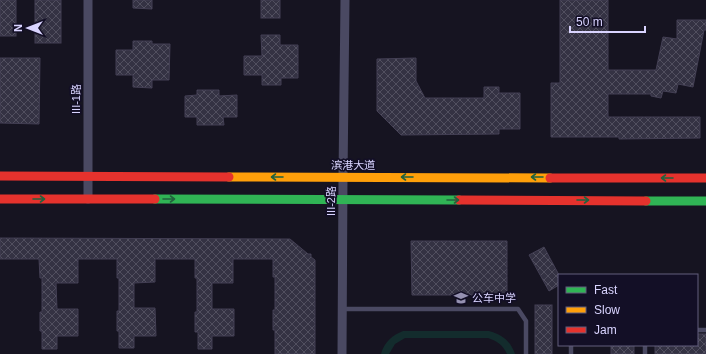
<svg xmlns="http://www.w3.org/2000/svg" width="706" height="354" viewBox="0 0 706 354" font-family="Helvetica,'Noto Sans SC',sans-serif">
<defs>
<pattern id="building-cross-hatch" width="8" height="8" patternUnits="userSpaceOnUse"><rect width="8" height="8" fill="#343243"/><path d="M0 0l8 8M0 8l8-8" fill="none" stroke="#514f5f"/></pattern>
</defs>
<rect width="100%" height="100%" fill="#161421"/>
<path fill="#132c2d" d="M403 331H489C502 335 510 340 515 354H507C503 345 497 341 488 338H405L395 344 389 354H381C384 342 393 335 403 331Z"/>
<g fill="url(#building-cross-hatch)" stroke="#433f54">
<rect x="0" y="0" width="16" height="36"/>
<rect x="35" y="0" width="26" height="43"/>
<polygon points="133,0 152,0 152,9 133,8"/>
<rect x="261" y="0" width="19" height="18"/>
<polygon points="560,0 608,0 608,70 656,70 663,37 677,39 677,20 706,20 706,30 704,30 693,87 678,84 676,93 663,91 661,98 651,96 651,94 608,94 608,117 700,117 700,138 619,139 619,137 551,137 551,83 560,83"/>
<polygon points="261,35 280,35 280,45 298,45 298,78 281,78 281,85 262,85 262,75 244,75 244,56 262,56"/>
<polygon points="133,41 152,41 152,44 170,44 169,80 152,80 152,88 133,87 133,75 116,75 116,50 133,50"/>
<polygon points="0,58 40,58 39,124 0,123"/>
<polygon points="416,58 416,81 425,98 484,98 484,87 499,87 499,93 520,93 520,129 499,129 499,134 401,135 377,111 377,59"/>
<polygon points="197,90 219,90 219,96 237,95 237,117 223,117 224,125 197,125 197,117 185,117 185,96 197,95"/>
<polygon points="0,238 290,239 308,254 311,254 311,257 315,260 315,354 275,354 275,330 273,330 273,310 275,310 275,277 273,277 273,259 233,259 233,283 212,283 212,309 234,309 234,336 212,336 212,349 198,349 198,332 195,332 195,312 197,312 197,278 195,278 195,259 155,259 155,282 134,283 134,308 155,308 156,336 134,336 134,348 119,348 119,331 117,331 117,311 119,311 119,278 117,278 117,259 78,259 78,283 56,283 57,309 78,309 78,336 57,336 57,349 42,349 42,331 40,331 40,312 42,312 42,278 40,278 39,259 0,259"/>
<polygon points="411,241 507,241 507,297 491,297 491,295 412,295"/>
<polygon points="544,247 559,275 559,285 549,291 529,255"/>
<rect x="535" y="305" width="17" height="49"/>
<polygon points="697,334 706,334 706,354 655,354 655,345 697,345"/>
<rect x="611" y="345" width="23" height="9"/>
</g>
<g fill="none" stroke-linecap="round" stroke-linejoin="round">
<g stroke="#4a4962" stroke-width="4.5">
<polyline points="343,309 518,309 526,321 526,354"/>
<polyline points="697,330 706,330"/>
<polyline points="571,345 571,354"/>
<polyline points="645,354 645,345"/>
</g>
<g stroke="#4a4962" stroke-width="9">
<polyline points="88,0 88,199"/>
<polyline points="342,354 343,177 345,0"/>
</g>
<g stroke="#30b455" stroke-width="9">
<polyline points="155,199 459,200"/>
<polyline points="646,201 706,201"/>
</g>
<polyline stroke="#ff9f0a" stroke-width="9" points="229,177 550,178"/>
<g stroke="#e5322d" stroke-width="9">
<polyline points="0,176 229,177"/>
<polyline points="550,178 706,178"/>
<polyline points="0,199 155,199"/>
<polyline points="459,200 646,201"/>
</g>
</g>
<defs><path id="oneway-shaft" d="M-6 0H5M1.5-3L5.5 0L1.5 3" fill="none" stroke-width="1.6" stroke-linecap="round" stroke-linejoin="round"/></defs>
<g stroke="#22623e">
<use href="#oneway-shaft" transform="translate(277 177) rotate(-180)"/>
<use href="#oneway-shaft" transform="translate(407 177) rotate(-180)"/>
<use href="#oneway-shaft" transform="translate(537 177) rotate(-180)"/>
<use href="#oneway-shaft" transform="translate(667 178) rotate(-180)"/>
<use href="#oneway-shaft" transform="translate(39 199)"/>
<use href="#oneway-shaft" transform="translate(169 199)"/>
<use href="#oneway-shaft" transform="translate(453 200)"/>
<use href="#oneway-shaft" transform="translate(583 200)"/>
</g>
<defs>
<symbol id="school-bare" viewBox="-9 -9 18 18"><path d="M0-5L7-2L0 1L-7-2ZM-4 1L0 2.5L4 1V4Q0 6-4 4Z" fill="#9591b1" stroke="#130f26" stroke-width="2.5" paint-order="stroke"/></symbol>
</defs>
<g fill-rule="evenodd">
<use href="#school-bare" x="451" y="288" width="20" height="20"/>
</g>
<g text-anchor="middle" stroke-width="3.5" stroke-linejoin="round" paint-order="stroke">
<g font-size="11" fill="#d9d4ff" stroke="#130f26">
<text transform="translate(76 99) rotate(-90)" y="4">III-1路</text>
<text x="353" y="169">滨港大道</text>
<text transform="translate(331 201) rotate(-90)" y="4">III-2路</text>
</g>
<g font-size="11" fill="#d9d4ff" stroke="#130f26" text-anchor="start">
<text x="472" y="302">公车中学</text>
</g>
</g>
<rect x="558" y="274" width="140" height="72" fill="#130f26" stroke="#625e7d"/>
<rect x="566" y="287" width="20" height="6" fill="#30b455" stroke="#625e7d"/>
<text x="594" y="294" font-size="12" fill="#d9d4ff">Fast</text>
<rect x="566" y="307" width="20" height="6" fill="#ff9f0a" stroke="#625e7d"/>
<text x="594" y="314" font-size="12" fill="#d9d4ff">Slow</text>
<rect x="566" y="327" width="20" height="6" fill="#e5322d" stroke="#625e7d"/>
<text x="594" y="334" font-size="12" fill="#d9d4ff">Jam</text>
<g transform="translate(28 28) rotate(270)" stroke="#130f26" stroke-width="3" paint-order="stroke">
<path d="M0-3L7 15L0 10L-7 15Z" fill="#d9d4ff"/>
<text y="-6" font-size="11" font-weight="bold" text-anchor="middle" fill="#d9d4ff">N</text>
</g>
<path d="M570 26v6h75v-6" fill="none" stroke="#d9d4ff" stroke-width="2"/>
<text x="576" y="26" font-size="12" fill="#d9d4ff" stroke="#130f26" stroke-width="3" paint-order="stroke">50 m</text>
</svg>
